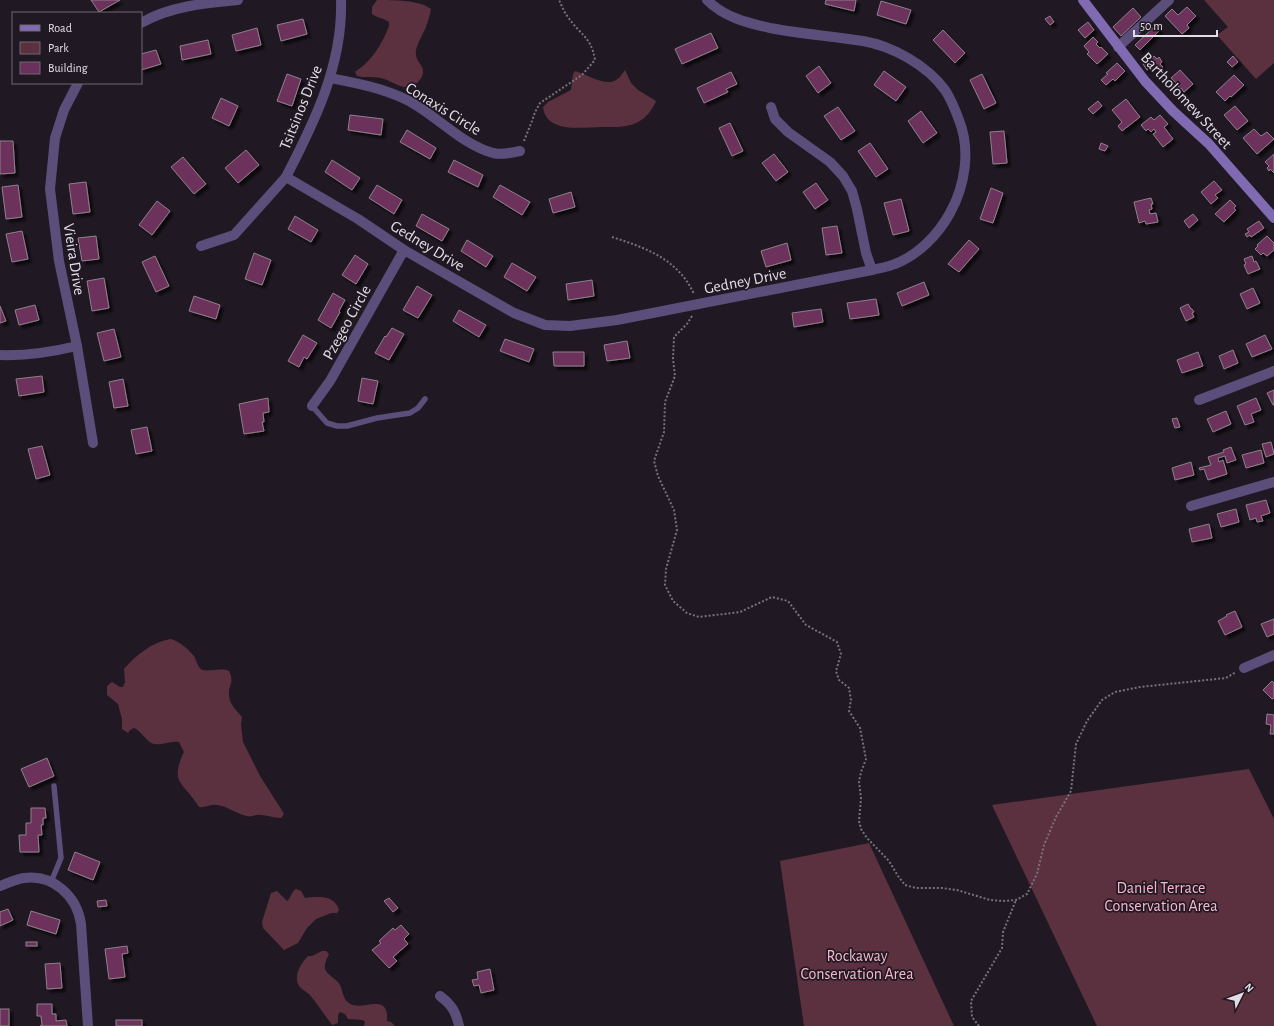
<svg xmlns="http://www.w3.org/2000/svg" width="1274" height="1026" viewBox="0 0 1274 1026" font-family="'Alegreya Sans',sans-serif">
<defs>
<filter id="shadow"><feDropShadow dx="3.5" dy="3.5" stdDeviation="1" flood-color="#0009"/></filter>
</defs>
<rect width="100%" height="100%" fill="#201923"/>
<g fill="#5c313f">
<path d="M377 0C393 0 420 0 431 9 430 15 428 21 426 27 423 34 418 42 416 50 414 61 424 65 423 72 423 76 420 80 417 83 407 94 393 81 381 78 373 76 364 78 357 76L355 72C372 61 382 44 389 26V22C384 18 377 18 372 14V7Z"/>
<polygon points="1204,0 1274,0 1274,63 1256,79 1217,35 1228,27"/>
<path d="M625 70 631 83 638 90 656 101C653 109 646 118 638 122 627 128 613 127 601 127 583 127 546 134 543 107L548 102 571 90 573 74 575 71C586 74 606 87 616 80 620 78 622 74 625 70Z"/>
<path d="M171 639C180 642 188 649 194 656 196 660 198 667 201 669 206 673 221 667 229 671 235 684 228 684 229 695 229 704 237 711 242 717L241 725 243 742 260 776 281 809 284 814 281 818C272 818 264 814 256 815 252 816 250 817 247 816 236 814 228 806 217 805 211 804 205 808 199 807 184 782 169 784 184 752L179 742C169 740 161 747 151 743 145 739 141 731 134 728L130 730 128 733 122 729V719L118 704 107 695V686L112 682 120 687H123L125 682 124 669C136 655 152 642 171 639Z"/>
<polygon points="1249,769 1274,819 1274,1026 1097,1026 992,805"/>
<polygon points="869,843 954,1026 804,1026 780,861"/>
<path d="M296 889 301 891 305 898C317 897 334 894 339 910L337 913H331L316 919 307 928 298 943 284 950 263 928 262 922 271 893 277 891 287 901C291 898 291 892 296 889Z"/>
<path d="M322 951H326L329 954C327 958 324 965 325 969 327 975 337 979 340 985 344 993 342 1001 353 1005 367 1009 389 993 387 1021L391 1022 395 1026H364L365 1022 363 1020 348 1019 345 1014 340 1012 338 1015V1023L332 1025 330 1022C323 1013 317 1003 309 994 307 992 304 991 302 989 291 980 300 964 308 956H312Z"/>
</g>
<g fill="#6c305c" stroke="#8f818a" filter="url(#shadow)">
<polygon points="91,0 120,0 99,12"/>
<polygon points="826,0 856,0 854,11 825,4"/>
<polygon points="881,1 911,10 906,24 877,15"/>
<polygon points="1187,7 1196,16 1187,25 1189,28 1182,34 1165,16 1172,9 1178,15"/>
<polygon points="1133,8 1141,17 1121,36 1113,27"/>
<polygon points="1050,16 1054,22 1050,25 1045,19"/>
<polygon points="303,19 307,34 281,41 277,25"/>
<polygon points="1088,22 1094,30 1085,38 1078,30"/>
<polygon points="1156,25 1160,30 1140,50 1135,45"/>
<polygon points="257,28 261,45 236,51 232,35"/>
<polygon points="943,30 965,53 955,63 933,40"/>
<polygon points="711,33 718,48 682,64 675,49"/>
<polygon points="1093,37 1098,42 1096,44 1100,48 1101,47 1108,54 1097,64 1087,54 1089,52 1084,46"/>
<polygon points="208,40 211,54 182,60 180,46"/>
<polygon points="156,50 161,64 141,70 141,54"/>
<polygon points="1154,56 1157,59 1159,57 1162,62 1160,64 1163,67 1158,71 1154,66 1147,70 1143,64"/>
<polygon points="1233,56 1238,62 1232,67 1227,62"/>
<polygon points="1117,63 1125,71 1115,81 1113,79 1106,85 1101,80 1108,74 1106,73"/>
<polygon points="819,66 831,83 818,93 806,76"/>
<polygon points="1180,70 1193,84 1184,92 1181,88 1179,90 1177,88 1179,86 1171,78"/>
<polygon points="884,71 906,87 896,101 874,85"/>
<polygon points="731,72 737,84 726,89 728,92 704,103 697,88"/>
<polygon points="287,74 301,79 292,106 277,101"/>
<polygon points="982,74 996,103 984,109 970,80"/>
<polygon points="1234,75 1244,85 1231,97 1230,96 1225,101 1216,92"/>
<polygon points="221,98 238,106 229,126 212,118"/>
<polygon points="1126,99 1140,117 1122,131 1118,126 1122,122 1112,110"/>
<polygon points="1098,101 1102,106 1093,114 1088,109"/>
<polygon points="1235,106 1248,121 1237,130 1224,115"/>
<polygon points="838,107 855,131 841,140 824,116"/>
<polygon points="921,111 937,133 923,143 908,121"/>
<polygon points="350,115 383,119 381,135 348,130"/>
<polygon points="1160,115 1168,124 1164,127 1173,139 1163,147 1153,134 1156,132 1154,129 1151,132 1148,129 1146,131 1141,125 1151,117 1154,120"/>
<polygon points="730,123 743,151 732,156 719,128"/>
<polygon points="1254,129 1261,136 1267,132 1274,139 1257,154 1243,138"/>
<polygon points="407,130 436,148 430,159 400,142"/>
<polygon points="1004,131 1007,163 993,164 990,132"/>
<polygon points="0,141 13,141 15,173 0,174"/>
<polygon points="870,143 888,169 876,177 858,151"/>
<polygon points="1101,143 1108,146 1105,151 1099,149"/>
<polygon points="246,150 259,165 238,183 225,168"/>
<polygon points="774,154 788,172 776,181 762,163"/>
<polygon points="1274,154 1274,173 1270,169 1269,171 1267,168 1269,166 1265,162"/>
<polygon points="183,157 206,184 194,194 171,167"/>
<polygon points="332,160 360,178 352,190 325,172"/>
<polygon points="454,160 483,175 478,187 448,172"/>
<polygon points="1214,181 1222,190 1215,195 1218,198 1211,204 1201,192"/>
<polygon points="86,182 90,212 73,214 69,184"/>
<polygon points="816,183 828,200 815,209 803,192"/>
<polygon points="18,185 22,217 6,219 2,187"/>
<polygon points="377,185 402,200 394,214 369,198"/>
<polygon points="500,185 530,202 522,215 493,197"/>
<polygon points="991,188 1003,193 993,223 980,219"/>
<polygon points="571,192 575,207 553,213 549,199"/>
<polygon points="1151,198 1153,204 1151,204 1152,209 1149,210 1150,214 1156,213 1158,222 1146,224 1145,221 1139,223 1134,202"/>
<polygon points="901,199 909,231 893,235 884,203"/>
<polygon points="1230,200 1236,206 1234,208 1236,210 1224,222 1215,214"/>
<polygon points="157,201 170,211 152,235 139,225"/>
<polygon points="422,214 449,229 442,241 416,226"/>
<polygon points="1193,214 1198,220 1189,228 1184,221"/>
<polygon points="295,216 318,230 311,242 288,229"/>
<polygon points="1259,221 1264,228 1251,237 1250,235 1247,237 1245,234 1249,232 1247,229"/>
<polygon points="837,226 842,253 826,255 822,228"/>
<polygon points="22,231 28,259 12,262 6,234"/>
<polygon points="96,236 99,259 82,261 78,238"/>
<polygon points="1267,236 1274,243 1274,250 1267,256 1263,253 1261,255 1255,249 1258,246 1257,245"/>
<polygon points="467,240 493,256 486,267 461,251"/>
<polygon points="969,240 979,249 959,272 948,264"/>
<polygon points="787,243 791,260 766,267 761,251"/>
<polygon points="254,253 271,260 262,285 245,279"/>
<polygon points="355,255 368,264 356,284 342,275"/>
<polygon points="155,256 169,286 156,292 142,262"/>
<polygon points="1252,256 1254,262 1256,261 1260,269 1248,274 1244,265 1246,264 1244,259"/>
<polygon points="512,263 536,277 527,291 504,277"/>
<polygon points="104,278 109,308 92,311 87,281"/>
<polygon points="592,280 594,296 568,300 566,284"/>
<polygon points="924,282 929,295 902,306 897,293"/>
<polygon points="417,286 432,295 418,318 403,310"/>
<polygon points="1253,288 1260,303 1247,309 1240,294"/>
<polygon points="333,293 345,300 339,311 340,312 331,328 318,320"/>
<polygon points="194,296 220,305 216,319 189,311"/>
<polygon points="876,299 879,315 850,319 847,303"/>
<polygon points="1188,304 1191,309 1192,309 1194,312 1192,313 1194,317 1186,321 1180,308"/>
<polygon points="35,305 39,320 19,325 15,310"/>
<polygon points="0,306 6,321 0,323"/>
<polygon points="821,309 823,322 794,327 792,313"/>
<polygon points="459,310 486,325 479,337 453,321"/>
<polygon points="392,328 404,334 389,360 375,353 385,336 386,337"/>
<polygon points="114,329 121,357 104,361 97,333"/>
<polygon points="303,335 317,343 307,359 304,357 299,367 288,361"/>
<polygon points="1265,335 1272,349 1252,357 1246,344"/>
<polygon points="505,339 534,349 529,362 500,351"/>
<polygon points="627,341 630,358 607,361 604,345"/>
<polygon points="1233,350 1238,363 1224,369 1219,356"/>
<polygon points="553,352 584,352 584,366 554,366"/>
<polygon points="1198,352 1203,366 1182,373 1177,360"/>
<polygon points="42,376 44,392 19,396 16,379"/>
<polygon points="362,378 378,381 373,404 358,401"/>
<polygon points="123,379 128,406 114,408 109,382"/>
<polygon points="1274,390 1274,405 1273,405 1267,393"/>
<polygon points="268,398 269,412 263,413 264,422 262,422 264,431 244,434 239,404"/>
<polygon points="1256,398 1261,410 1251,414 1254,422 1245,425 1237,406"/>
<polygon points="1226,411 1231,424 1213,432 1207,419"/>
<polygon points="1177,418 1180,427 1175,428 1172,419"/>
<polygon points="147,427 152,451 136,454 131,430"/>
<polygon points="1271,442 1274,454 1266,457 1262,444"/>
<polygon points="42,446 50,475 36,479 28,449"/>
<polygon points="1231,447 1236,460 1227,463 1225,456 1218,458 1219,462 1223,460 1227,474 1208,480 1204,469 1200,470 1199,468 1211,465 1208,457 1224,452 1223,450"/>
<polygon points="1261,450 1264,463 1246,468 1242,455"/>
<polygon points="1191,462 1194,475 1175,480 1172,468"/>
<polygon points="1266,500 1270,513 1261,516 1263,521 1257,522 1256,518 1250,520 1246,505"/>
<polygon points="1236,509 1239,522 1221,527 1217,514"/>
<polygon points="1209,524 1212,538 1192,542 1189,529"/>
<polygon points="1235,611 1242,627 1225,635 1218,621 1227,616 1226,615"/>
<polygon points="1274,619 1274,634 1267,637 1261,624"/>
<polygon points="1272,681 1274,683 1274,698 1272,699 1263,690"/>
<polygon points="1267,714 1274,715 1274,734 1270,734 1271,725 1266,724"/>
<polygon points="47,758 54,776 29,787 21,769"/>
<polygon points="31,808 45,808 46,818 43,818 43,825 41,825 42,835 38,835 39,852 20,852 19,835 26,835 26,823 31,823"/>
<polygon points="75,852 100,862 93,880 68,870"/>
<polygon points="389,898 398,908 393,912 384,901"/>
<polygon points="106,900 107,906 98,907 97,901"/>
<polygon points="8,909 13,920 0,926 0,912"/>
<polygon points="31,911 60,920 56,934 27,925"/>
<polygon points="401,925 409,934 404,939 408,944 393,957 397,961 389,968 372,950 381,943 379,941 393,928 395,930"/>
<rect x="26" y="942" width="11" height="4"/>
<polygon points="127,946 128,953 122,954 125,977 109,979 105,949"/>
<polygon points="60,963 62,988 47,989 45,964"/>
<polygon points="490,969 494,990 481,993 479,985 474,986 472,980 478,979 477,972"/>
<polygon points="37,1004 52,1004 52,1014 56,1014 56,1021 66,1020 67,1026 40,1026 42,1025 41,1016 37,1016"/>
<rect x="0" y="1009" width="9" height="17"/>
<rect x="116" y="1020" width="26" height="6"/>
</g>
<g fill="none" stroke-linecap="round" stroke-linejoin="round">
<g stroke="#78727a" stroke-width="2" stroke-dasharray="2 2" stroke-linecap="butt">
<path d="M524 141 532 121 535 112 540 103 582 75 595 60C591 36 580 35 568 17 564 12 562 6 559 0"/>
<path d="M612 237C646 248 678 259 694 294"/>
<polyline points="692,316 687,324 674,337 673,359 675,376 665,402 664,432 654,461 658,476 674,510 677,530 666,569 665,585 673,601 687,613 699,617 740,612 772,597 788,601 806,625 837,642 841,654 836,671 839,680 849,688 851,700 849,711 860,728 866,759 861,772 859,782 861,798 859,821 861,829 867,838 889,861 898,876 905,885 916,888 942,888 957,890 990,900 1003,901 1016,900 1027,894 1037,874 1044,845 1056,817 1071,791 1076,744 1087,721 1102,700 1115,692 1140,687 1226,678 1236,672"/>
<polyline points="979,1026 972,1017 971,1001 1002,948 1003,932 1016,900"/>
</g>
<g stroke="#5b4e7b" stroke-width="5.5">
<polyline points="312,406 327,423 337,426 347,426 377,418 410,413 418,408 425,399"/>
<polyline points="51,882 61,858 54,786"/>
</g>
<g stroke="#5b4e7b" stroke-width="10">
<path d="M141 23C170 6 206 3 238 0"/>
<polyline points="1118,47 1169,0"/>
<path d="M330 78C356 83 383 88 407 100 435 114 462 145 493 153 502 155 511 153 520 151"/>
<polyline points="78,83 64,110 55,138 50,189 59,261 77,346 93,443"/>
<polyline points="771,107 775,119 788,132 830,162 843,176 852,191 857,209 866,253 872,270"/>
<path d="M286 177C315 121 343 64 341 0"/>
<path d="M201 246 234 235 286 177 358 219 404 250 514 313 545 325 570 326 617 320 872 270C879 268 888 267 895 264 918 255 938 235 950 213 965 186 971 150 959 120 955 109 951 99 945 90 927 65 892 46 863 41 832 36 801 34 770 28 747 23 724 17 707 0"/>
<path d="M0 355C26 356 52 352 77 346"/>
<polyline points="1199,400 1274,371"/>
<polyline points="312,406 330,381 404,250"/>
<polyline points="1191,506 1274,482"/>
<polyline points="1244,668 1274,655"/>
<path d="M0 886C8 883 16 879 24 878 53 874 77 896 81 924L88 1026"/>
<path d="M440 996C452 1005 456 1012 459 1026"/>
</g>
<polyline stroke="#806ab2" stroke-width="10" points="1083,0 1145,81 1173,111 1209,144 1274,218"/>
</g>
<g text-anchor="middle" stroke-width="3.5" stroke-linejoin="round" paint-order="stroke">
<g font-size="16" fill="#e3dee5" stroke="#201923">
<text transform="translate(1187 100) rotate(47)" y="6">Bartholomew Street</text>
<text transform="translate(300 107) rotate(-68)" y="6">Tsitsinos Drive</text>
<text transform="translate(444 108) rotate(32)" y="6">Conaxis Circle</text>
<text transform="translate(428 245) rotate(31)" y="6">Gedney Drive</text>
<text transform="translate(75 259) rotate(81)" y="6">Vieira Drive</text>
<text transform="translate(745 280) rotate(-11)" y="6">Gedney Drive</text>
<text transform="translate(346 322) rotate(-61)" y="6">Pzegeo Circle</text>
</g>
<g font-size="16" fill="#f9b8cb" stroke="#201923">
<text x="1161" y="893">Daniel Terrace<tspan x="1161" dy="18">Conservation Area</tspan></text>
<text x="857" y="961">Rockaway<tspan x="857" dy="18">Conservation Area</tspan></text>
</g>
</g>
<rect x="12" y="12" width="130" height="72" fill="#201923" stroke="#6e6871"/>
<rect x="20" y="25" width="20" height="6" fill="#806ab2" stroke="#6e6871"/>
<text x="48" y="32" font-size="12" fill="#e3dee5">Road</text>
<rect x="20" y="42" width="20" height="12" fill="#5c313f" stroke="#6e6871"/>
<text x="48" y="52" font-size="12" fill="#e3dee5">Park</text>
<rect x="20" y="62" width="20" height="12" fill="#6c305c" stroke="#6e6871"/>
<text x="48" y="72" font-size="12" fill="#e3dee5">Building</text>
<g transform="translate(1242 994) rotate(48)" stroke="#201923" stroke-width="3" paint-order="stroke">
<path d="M0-3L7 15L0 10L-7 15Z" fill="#e3dee5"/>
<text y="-6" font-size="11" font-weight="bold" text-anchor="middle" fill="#e3dee5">N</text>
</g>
<path d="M1134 30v6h83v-6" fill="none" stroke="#e3dee5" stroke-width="2"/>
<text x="1140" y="30" font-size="12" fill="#e3dee5" stroke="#201923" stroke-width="3" paint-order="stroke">50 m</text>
</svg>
